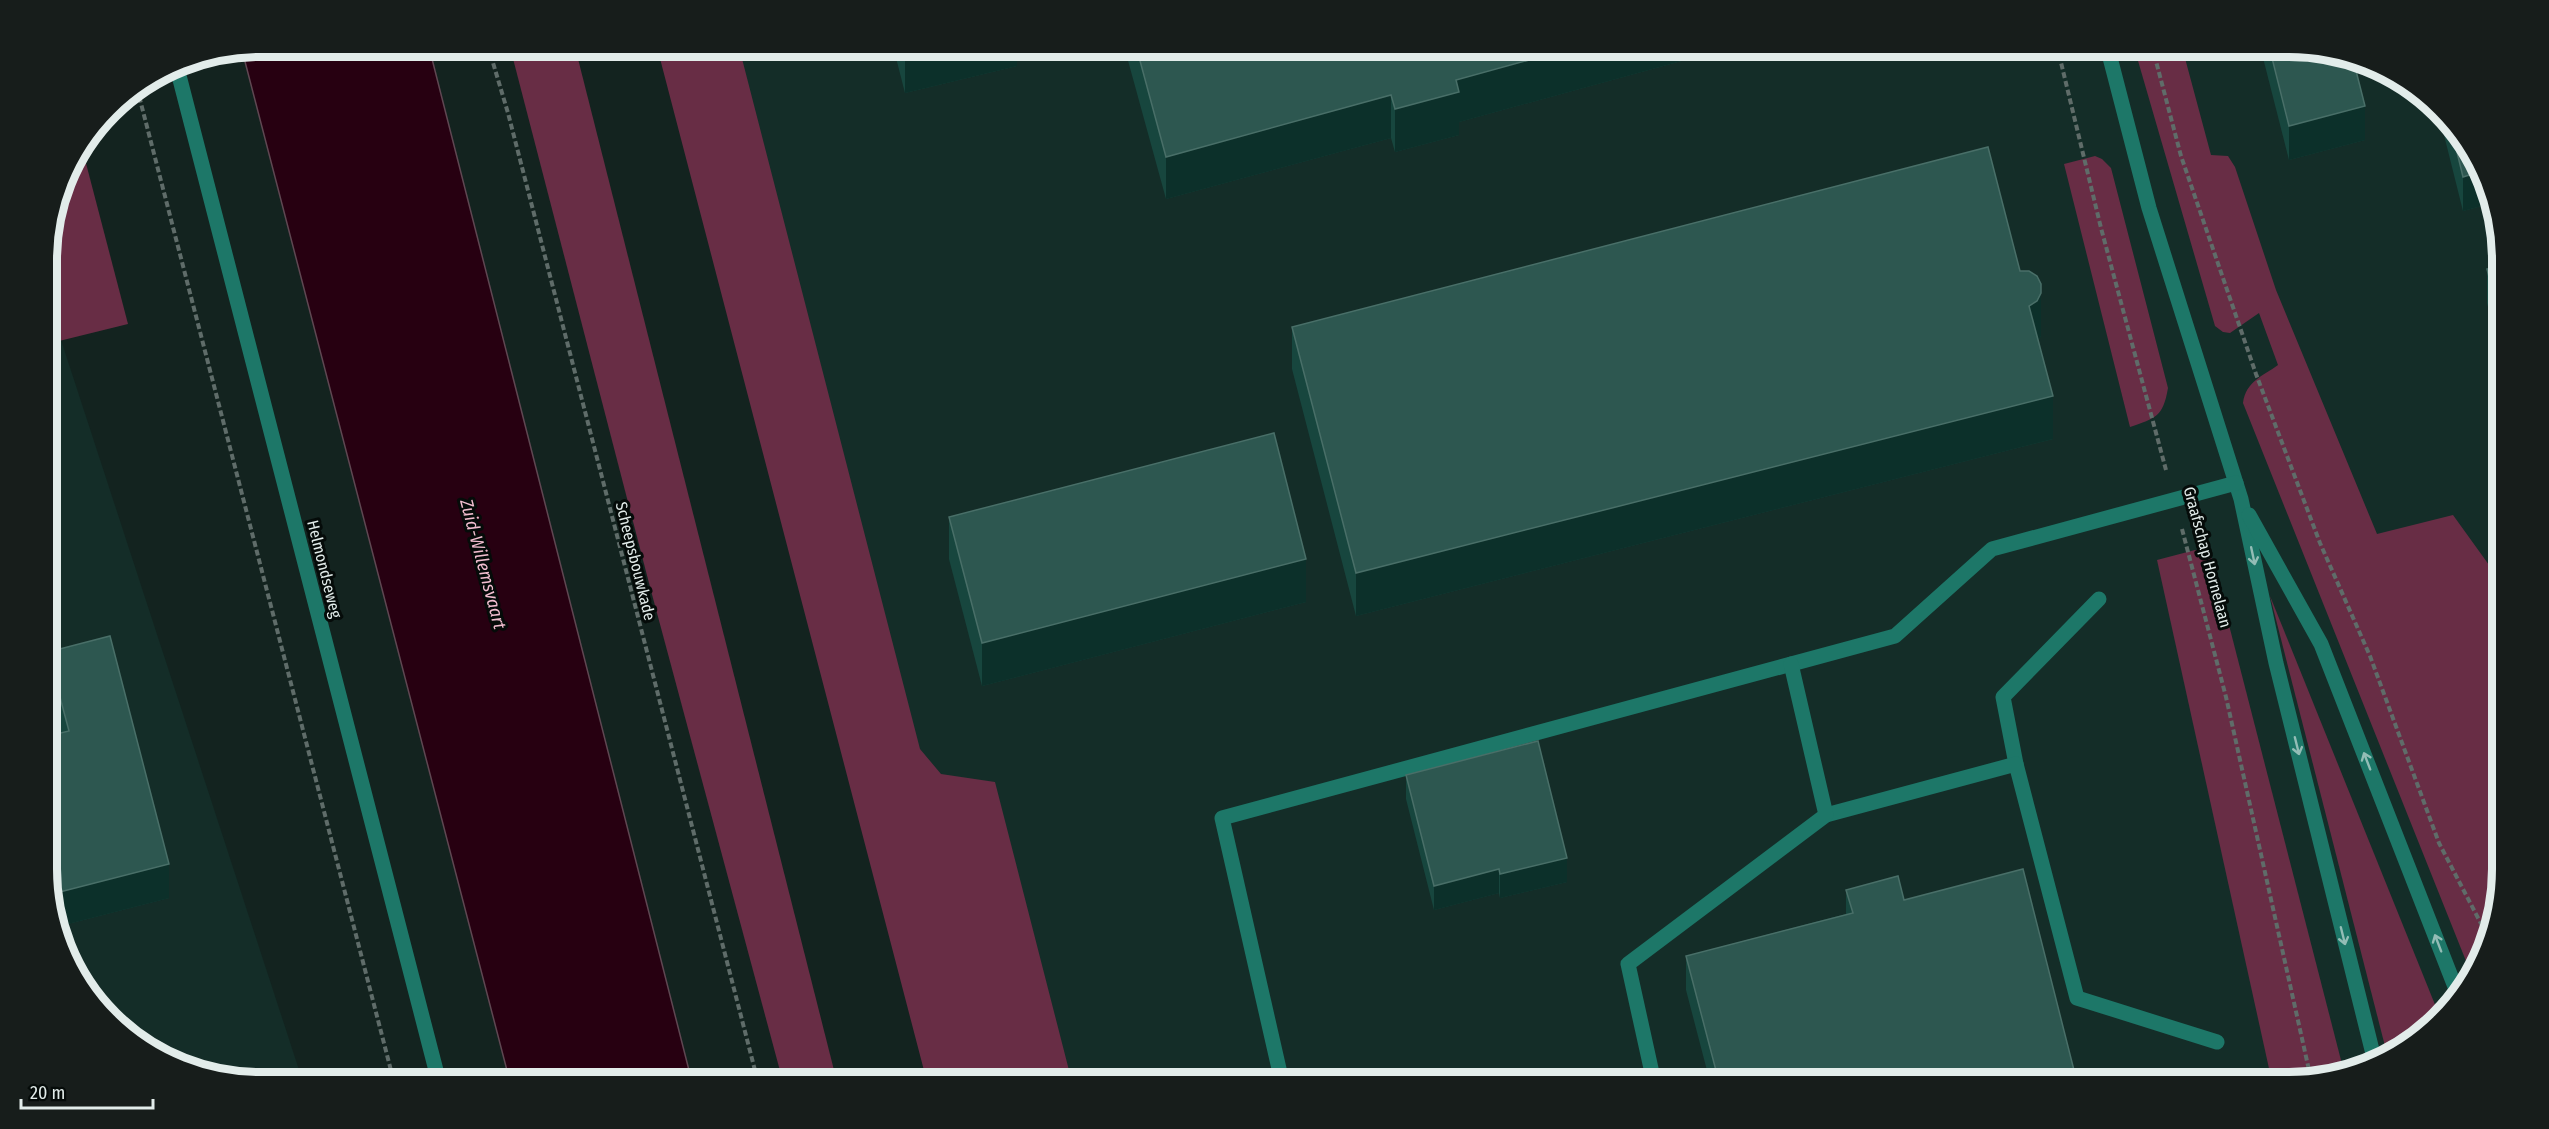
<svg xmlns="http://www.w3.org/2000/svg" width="2549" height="1129" viewBox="0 0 2549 1129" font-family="'Fira Sans Condensed',sans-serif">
<rect width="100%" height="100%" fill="#13231f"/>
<g fill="#142d28">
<polygon points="2289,46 2370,63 2458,130 2501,232 2502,869 2486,950 2458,999 2412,1043 2303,1082 948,1082 693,47"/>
<polygon points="47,297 303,1082 260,1082 179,1066 91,999 48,897"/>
</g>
<g fill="#682d45">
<polygon points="510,47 575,47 837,1082 783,1082 650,587"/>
<polygon points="657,47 739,47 920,749 941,774 995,782 1072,1082 927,1082"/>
<path d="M2134 47H2182L2211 155 2228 156 2235 167 2276 290 2377 534 2453 515 2502 583V869L2486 950 2472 976 2243 403C2246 381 2263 376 2278 365L2259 313 2230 333 2223 332 2215 326Z"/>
<polygon points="82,148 128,324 47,344 47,246 69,165"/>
<path d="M2095 156 2102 159 2111 168 2168 388C2163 417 2156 418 2130 427L2064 164Z"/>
<polygon points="2195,550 2206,552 2212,559 2343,1068 2303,1082 2272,1082 2157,560"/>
<polygon points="2270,596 2440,1017 2408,1046 2387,1054"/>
</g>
<polygon fill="#270011" stroke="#5f4752" stroke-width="1.5" points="260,46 429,47 692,1082 510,1082 242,50"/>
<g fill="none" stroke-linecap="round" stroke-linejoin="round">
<g stroke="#5f6c69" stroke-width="4" stroke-dasharray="6 3" stroke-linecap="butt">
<polyline points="488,46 508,113 758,1082"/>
<polyline points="2057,46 2101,228 2166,470"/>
<polyline points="2152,46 2181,156 2256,374 2320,543 2370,656 2439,843 2489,939"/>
<polyline points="137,88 394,1082"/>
<polyline points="2182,529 2226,697 2311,1079"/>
</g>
<g stroke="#1d7768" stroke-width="15">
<polyline points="2107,46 2149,208 2241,499 2276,663 2374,1058"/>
<polyline points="176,64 439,1082"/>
<polyline points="2249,515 2321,644 2459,997"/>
<polyline points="2016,764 2003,697 2099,599"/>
<polyline points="1826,815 2016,764 2077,998 2217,1042"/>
<polyline points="1282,1082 1222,818 1895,636 1992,549 2236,483"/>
<polyline points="1654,1082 1628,964 1826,815 1791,664"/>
</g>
</g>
<g fill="#17463e">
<polygon points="893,46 1017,46 1017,66 905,93"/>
<polygon points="1124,46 1736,46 1459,122 1459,135 1395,152 1391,138 1166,199"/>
<polygon points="2260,46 2289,46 2365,140 2289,160"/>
<polygon points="2439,115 2458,130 2489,204 2463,211"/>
<polygon points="2501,266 2501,360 2487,303 2487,269"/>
<polygon points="2020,271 2041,336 2038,341 2053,439 1356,616 1292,369 1292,327"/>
<polygon points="949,517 1306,602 982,686 949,559"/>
<polygon points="48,652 169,898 60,926 48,897 60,733 48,686"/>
<polygon points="1406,775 1567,882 1500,898 1499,893 1434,910 1406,799"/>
<polygon points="1846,890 1904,900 2077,1082 1710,1082 1686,990 1686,956 1846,914"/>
</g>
<g fill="#0c302a">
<polygon points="956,46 1017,46 1017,66 905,93 905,59"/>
<polygon points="1580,46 1736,46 1459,122 1459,135 1395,152 1395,109 1456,80"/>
<polygon points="1391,95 1391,138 1166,199 1166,157"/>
<polygon points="2365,106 2365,140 2289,160 2289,126"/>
<polygon points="2476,173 2489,204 2463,211 2463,177"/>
<polygon points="2041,293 2041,336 2037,344 2029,306"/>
<polygon points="2053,396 2053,439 1356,616 1356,573"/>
<polygon points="1306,559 1306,602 982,686 982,643"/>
<polygon points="1567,858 1567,882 1500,898 1500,874"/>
<polygon points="169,864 169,898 60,926 48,897 48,895"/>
<polygon points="1499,869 1499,893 1434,910 1434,886"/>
</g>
<g fill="#2d5750" stroke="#496f68" stroke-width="1.5">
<polygon points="902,46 956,46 905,59"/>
<polygon points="1136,46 1580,46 1456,80 1459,92 1395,109 1391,95 1166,157"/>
<polygon points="2269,46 2289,46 2353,59 2365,106 2289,126"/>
<polygon points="2450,123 2458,130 2476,173 2463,177"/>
<polygon points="1988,147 2020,271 2029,271 2037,276 2041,284 2041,293 2037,301 2029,306 2053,396 1356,573 1292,327"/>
<polygon points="2501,266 2501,325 2487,269"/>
<polygon points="1274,433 1306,559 982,643 949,517"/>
<polygon points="110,636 169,864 48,895 48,736 69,731 48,652"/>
<polygon points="1538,741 1567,858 1500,874 1499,869 1434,886 1406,775"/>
<polygon points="2023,869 2077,1082 1719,1082 1686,956 1853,913 1846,890 1898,876 1904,900"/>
</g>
<defs><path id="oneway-shaft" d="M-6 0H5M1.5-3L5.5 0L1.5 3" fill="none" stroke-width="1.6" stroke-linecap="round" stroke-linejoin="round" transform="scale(1.5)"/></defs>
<g stroke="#93bdb6">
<use href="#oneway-shaft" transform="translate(2253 556) rotate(78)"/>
<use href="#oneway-shaft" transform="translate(2297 746) rotate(76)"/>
<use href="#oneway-shaft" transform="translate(2367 761) rotate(-111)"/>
<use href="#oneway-shaft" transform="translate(2343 936) rotate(76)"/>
<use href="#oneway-shaft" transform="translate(2438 943) rotate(-111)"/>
</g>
<g text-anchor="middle" stroke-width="6" stroke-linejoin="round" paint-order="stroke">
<g font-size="16" fill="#e2ecea" stroke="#050b09">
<text transform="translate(2208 557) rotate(75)" y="6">Graafschap Hornelaan</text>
<text transform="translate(636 561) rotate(76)" y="6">Scheepsbouwkade</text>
<text transform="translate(325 569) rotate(76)" y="6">Helmondseweg</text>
</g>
<g font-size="18" font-style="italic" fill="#f2bed0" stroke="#050b09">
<text transform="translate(483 564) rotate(75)" y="6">Zuid-Willemsvaart</text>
</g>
</g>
<path d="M0 0H2549V1129H0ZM260 57H2289A203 203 0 0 1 2492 260V869A203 203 0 0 1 2289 1072H260A203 203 0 0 1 57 869V260A203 203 0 0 1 260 57Z" fill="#171d1b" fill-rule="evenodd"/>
<path fill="none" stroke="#e2ecea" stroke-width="8" d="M260 57H2289A203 203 0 0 1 2492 260V869A203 203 0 0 1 2289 1072H260A203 203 0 0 1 57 869V260A203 203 0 0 1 260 57Z"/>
<path d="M21 1099v9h132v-9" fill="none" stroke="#e2ecea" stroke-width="3"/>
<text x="30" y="1099" font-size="18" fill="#e2ecea" stroke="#050b09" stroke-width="4.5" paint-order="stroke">20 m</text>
</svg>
